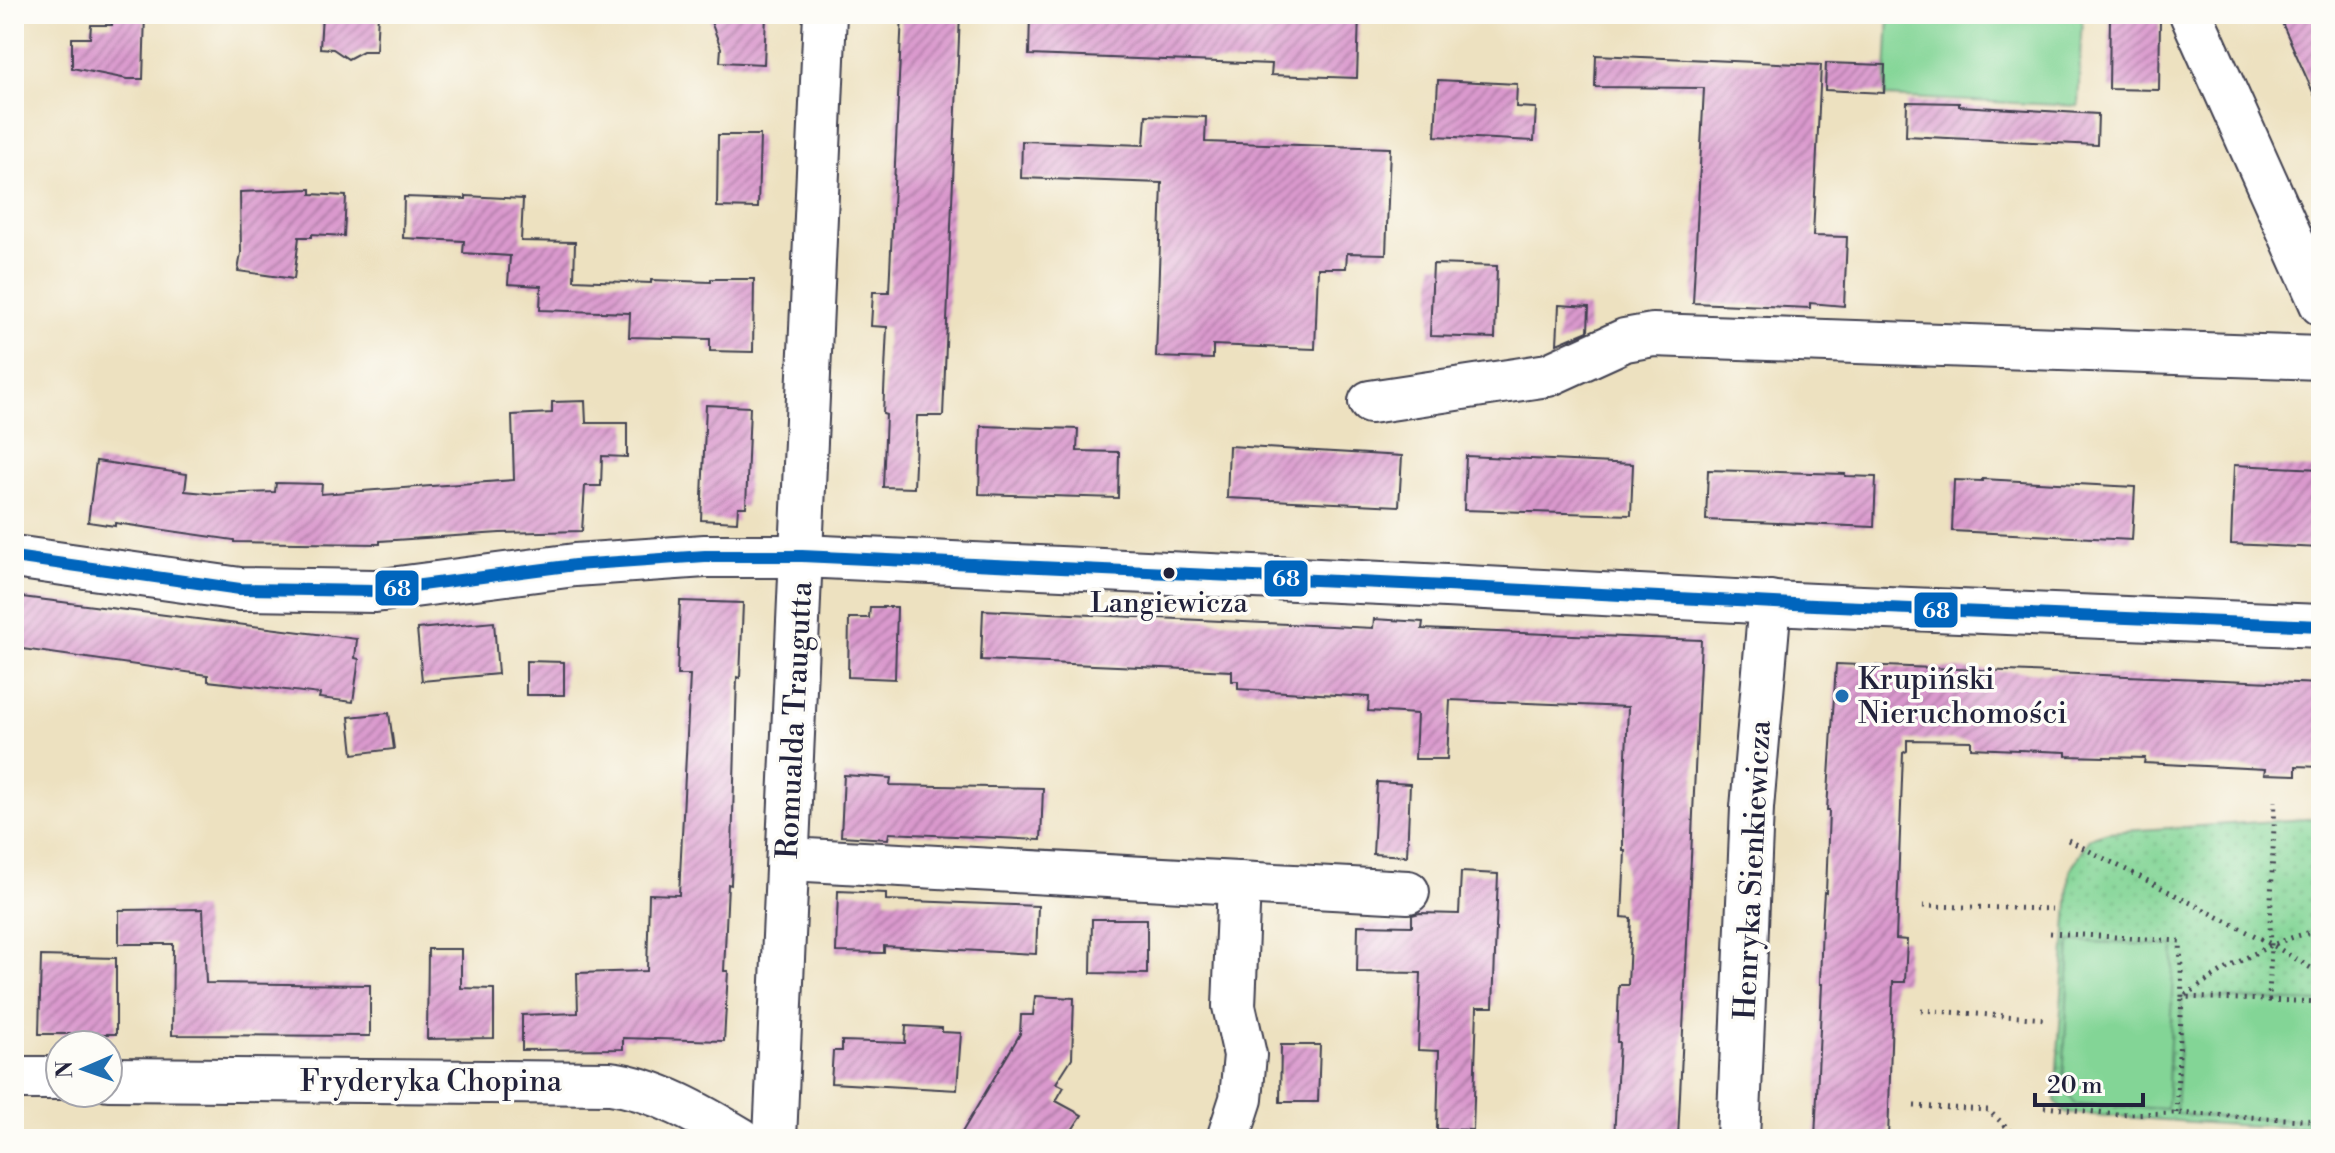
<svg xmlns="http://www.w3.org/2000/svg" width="2335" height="1153" viewBox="0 0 2335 1153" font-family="'Libre Bodoni',serif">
<defs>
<pattern id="grass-dots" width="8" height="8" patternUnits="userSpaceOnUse" patternTransform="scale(2)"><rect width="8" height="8" fill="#83d596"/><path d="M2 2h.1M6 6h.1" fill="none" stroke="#71b782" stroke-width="1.8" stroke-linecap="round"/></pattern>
<pattern id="building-hatch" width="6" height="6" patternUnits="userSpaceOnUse" patternTransform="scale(2)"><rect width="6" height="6" fill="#da99cd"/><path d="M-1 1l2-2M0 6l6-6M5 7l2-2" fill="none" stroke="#b07ca8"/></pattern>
</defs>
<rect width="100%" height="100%" fill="#fdfcf7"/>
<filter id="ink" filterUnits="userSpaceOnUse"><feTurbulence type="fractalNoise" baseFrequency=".0125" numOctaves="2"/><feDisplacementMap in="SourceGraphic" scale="16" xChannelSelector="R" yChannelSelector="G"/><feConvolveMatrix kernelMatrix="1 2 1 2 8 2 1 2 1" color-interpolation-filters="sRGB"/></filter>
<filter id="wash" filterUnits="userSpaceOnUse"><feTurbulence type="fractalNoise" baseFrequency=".006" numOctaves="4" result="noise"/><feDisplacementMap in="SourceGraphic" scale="32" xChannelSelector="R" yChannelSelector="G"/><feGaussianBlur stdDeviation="1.8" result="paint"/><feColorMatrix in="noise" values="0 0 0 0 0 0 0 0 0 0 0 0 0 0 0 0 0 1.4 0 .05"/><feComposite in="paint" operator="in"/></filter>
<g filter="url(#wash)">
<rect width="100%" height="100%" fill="#ede1c0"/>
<polygon fill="url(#grass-dots)" stroke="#527c68" stroke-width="2" points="2321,818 2321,1128 2234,1125 2066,1113 2055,1101 2070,871 2089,838 2108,832"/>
<g fill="#83d596" stroke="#527c68" stroke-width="2">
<polygon points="1889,14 2082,14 2078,106 1885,97"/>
<polygon points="2070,941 2174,946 2167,1109 2075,1104 2063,1084"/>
<polygon points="2182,997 2321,1002 2321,1121 2194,1116 2176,1113"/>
</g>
<g id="blocks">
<g fill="url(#building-hatch)">
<polygon points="112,14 145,14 143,79 127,79 72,68 72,38 90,38 91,25 112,25"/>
<polygon points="322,14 378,14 376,51 363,51 348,59 333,49 320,48"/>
<polygon points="708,14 766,14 764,64 720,62 721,48"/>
<polygon points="902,14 960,14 943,416 917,416 914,488 883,487 886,415 883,414 887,327 871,326 873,292 889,292"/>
<polygon points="1030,14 1359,14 1357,78 1271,75 1272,64 1029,55"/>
<polygon points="2110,14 2149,14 2149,17 2160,17 2159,90 2109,89"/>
<polygon points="2278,14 2321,14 2321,110"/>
<polygon points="1596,55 1821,65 1813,236 1847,237 1844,306 1810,303 1810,308 1693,303 1704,88 1595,87"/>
<polygon points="1826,63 1885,65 1884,93 1825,90"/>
<polygon points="1438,80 1517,84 1516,107 1536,108 1534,141 1435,136"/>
<polygon points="1907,102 1959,103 1959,106 2098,114 2097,145 1906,136"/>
<polygon points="1146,115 1206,117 1205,142 1390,148 1386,254 1347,253 1346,268 1318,268 1315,349 1213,345 1213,359 1156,357 1162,183 1021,178 1022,141 1144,145"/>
<polygon points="718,135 760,135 758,208 717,207"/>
<polygon points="311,189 311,194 346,196 344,236 312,234 312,237 299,237 294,279 238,271 241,253 240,192"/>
<polygon points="466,196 523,199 521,241 575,242 574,280 651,283 651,280 711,282 711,279 754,279 753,352 710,351 710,339 629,337 630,313 540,310 541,286 508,284 510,256 463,253 464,241 403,238 404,197 466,199"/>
<polygon points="1433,264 1497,266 1495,338 1430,336"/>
<polygon points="1559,305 1589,307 1588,331 1557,344"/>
<polygon points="585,401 586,423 627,423 627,457 602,456 601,486 585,486 582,531 500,533 380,541 380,544 298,543 234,542 234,540 115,523 115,526 88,522 96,461 187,474 185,491 216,494 275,492 276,483 322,484 321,494 514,480 512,415 552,413 552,402"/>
<polygon points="706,405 750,407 746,507 738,507 737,522 701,520"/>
<polygon points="981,426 1078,429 1077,451 1119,452 1118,498 979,494"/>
<polygon points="1229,446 1402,456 1399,506 1227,498"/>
<polygon points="1466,456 1633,464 1631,515 1464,510"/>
<polygon points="2234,465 2321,469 2321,548 2231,544"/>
<polygon points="1708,470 1845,474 1845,476 1876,477 1874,527 1706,520"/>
<polygon points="1982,479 2135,487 2132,540 1952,531 1954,480 1982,481"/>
<polygon points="14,596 357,639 355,658 359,659 353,702 319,698 320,694 208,681 208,675 22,649 22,646 14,645"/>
<polygon points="680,601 743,603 740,678 737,677 731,885 728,884 724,971 728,971 724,1041 623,1038 623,1049 522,1050 522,1015 578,1013 577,973 647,971 649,894 679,895 690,675 677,675"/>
<polygon points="870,607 897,607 895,679 848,677 849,618 869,618"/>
<polygon points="983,610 1373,628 1374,619 1423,622 1422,629 1701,640 1678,1139 1614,1139 1619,1042 1617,1042 1619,985 1628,985 1631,918 1622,917 1625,851 1623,851 1623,830 1628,707 1450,700 1447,759 1415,759 1417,714 1368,711 1369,697 1238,689 1238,681 1232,681 1232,671 981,660"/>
<polygon points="494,622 498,674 422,681 417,629"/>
<polygon points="526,661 564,662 564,695 526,695"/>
<polygon points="1836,664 2321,684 2321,767 2296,766 2296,775 2264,774 2265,769 2144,763 2145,758 2066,756 2066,752 1971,748 1971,741 1907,740 1907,751 1903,753 1896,939 1907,940 1905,982 1893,982 1888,1139 1815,1139 1822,984 1820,984 1822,922 1824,892 1826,893 1829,810 1827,810"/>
<polygon points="389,713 394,749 353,754 349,717"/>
<polygon points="844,775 891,778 890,785 1043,788 1041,840 889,833 888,839 841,836"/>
<polygon points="1377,782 1410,784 1407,856 1373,854"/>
<polygon points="1461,872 1498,874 1493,1007 1477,1007 1473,1130 1437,1129 1439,1051 1418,1050 1421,973 1357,972 1358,925 1412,926 1412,915 1420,913 1459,914"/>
<polygon points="838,891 886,893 886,900 1038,906 1036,954 884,946 884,953 836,952"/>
<polygon points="203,909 206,983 370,985 370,1036 172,1035 173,944 119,944 119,910"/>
<polygon points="1092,919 1147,919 1147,974 1091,973"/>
<polygon points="428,949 461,949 461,988 494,989 494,1038 427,1039"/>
<polygon points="41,956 116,958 116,1034 39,1034"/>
<polygon points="1035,996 1074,998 1072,1058 1056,1083 1064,1087 1056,1101 1082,1115 1066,1139 958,1139 1020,1034 1021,1015 1033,1015"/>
<polygon points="906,1026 942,1028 942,1032 961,1033 957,1090 831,1083 833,1051 842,1051 842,1041 905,1043"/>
<polygon points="1281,1045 1320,1045 1318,1102 1280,1102"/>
</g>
</g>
</g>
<g filter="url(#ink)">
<use href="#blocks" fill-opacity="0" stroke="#403f4f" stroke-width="2"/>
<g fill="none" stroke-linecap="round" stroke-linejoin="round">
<defs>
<g id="minor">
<polyline points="2191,14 2321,304"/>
<polyline points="1370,402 1548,375 1625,340 1653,335 2321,358"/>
<polyline points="14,557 240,589 375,591 575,565 705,556 802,556 1446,586 1814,605 2321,626"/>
<polyline points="788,859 1408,892"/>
<polyline points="14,1078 60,1078"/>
<path d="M108 1079 610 1083C657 1089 701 1115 741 1139"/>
<polyline points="775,1139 825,14"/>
<polyline points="1228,1139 1241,1099 1245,1055 1234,1006 1239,883"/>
<polyline points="1738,1139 1752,808 1770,602"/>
</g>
</defs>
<use href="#minor" stroke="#403f4f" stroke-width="46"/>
<g stroke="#403f4f" stroke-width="5" stroke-dasharray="2 6" stroke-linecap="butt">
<polyline points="2068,840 2271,944 2321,974"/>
<polyline points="1923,906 2052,909"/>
<polyline points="2050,933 2180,941 2182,997 2269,1000 2271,944 2270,925 2275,801"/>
<polyline points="2269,1000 2321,1002"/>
<polyline points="1921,1010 2047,1019"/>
<polyline points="1914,1106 1988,1110 2011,1131"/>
<polyline points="2044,1107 2117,1114 2176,1113 2321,1121"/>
<path d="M2176 1113 2182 997C2226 969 2268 940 2321 930"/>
</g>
<use href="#minor" stroke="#fff" stroke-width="42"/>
<defs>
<polyline id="bus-1" points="14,557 240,589 375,591 575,565 705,556 802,556 1446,586 1814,605 2321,626"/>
</defs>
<use href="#bus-1" stroke="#fdfcf7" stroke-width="18"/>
<use href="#bus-1" stroke="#0065bd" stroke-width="12"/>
</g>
</g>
<circle fill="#22223b" stroke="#fdfcf7" stroke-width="3" cx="1169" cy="573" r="7"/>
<circle fill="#1f6fb2" stroke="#fdfcf7" stroke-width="3" cx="1842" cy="696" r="8"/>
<g text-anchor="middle" stroke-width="7" stroke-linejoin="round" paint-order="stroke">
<g font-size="28" fill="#22223b" stroke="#fdfcf7">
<text x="1169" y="612">Langiewicza</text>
</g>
<g font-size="30" fill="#22223b" stroke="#fdfcf7" text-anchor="start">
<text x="1858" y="689">Krupiński<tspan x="1858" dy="34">Nieruchomości</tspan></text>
</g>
<g font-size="30" fill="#22223b" stroke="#fdfcf7">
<text transform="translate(794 720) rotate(-87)" y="10">Romualda Traugutta</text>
<text transform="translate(1752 870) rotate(-87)" y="10">Henryka Sienkiewicza</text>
<text x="431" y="1091">Fryderyka Chopina</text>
</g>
</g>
<g stroke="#fdfcf7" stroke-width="3">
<rect x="1263" y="559" width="46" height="39" rx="8" fill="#0065bd"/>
<rect x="374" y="569" width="46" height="38" rx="8" fill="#0065bd"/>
<rect x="1913" y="591" width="46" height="38" rx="8" fill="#0065bd"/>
</g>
<g font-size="22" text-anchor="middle" font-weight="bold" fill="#fff">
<text x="1286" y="586">68</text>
<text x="397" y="596">68</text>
<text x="1936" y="618">68</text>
</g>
<rect width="2335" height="1153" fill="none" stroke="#fdfcf7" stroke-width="48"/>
<g transform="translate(84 1069) rotate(268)"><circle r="38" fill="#fdfcf7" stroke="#a5a5ac" stroke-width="2"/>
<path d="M0-6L14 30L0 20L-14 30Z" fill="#1f6fb2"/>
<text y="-12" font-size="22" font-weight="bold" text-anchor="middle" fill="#22223b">N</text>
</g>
<path d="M2035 1093v12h108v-12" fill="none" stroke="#22223b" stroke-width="4"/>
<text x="2047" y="1093" font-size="24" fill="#22223b" stroke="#fdfcf7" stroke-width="6" paint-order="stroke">20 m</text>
</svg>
